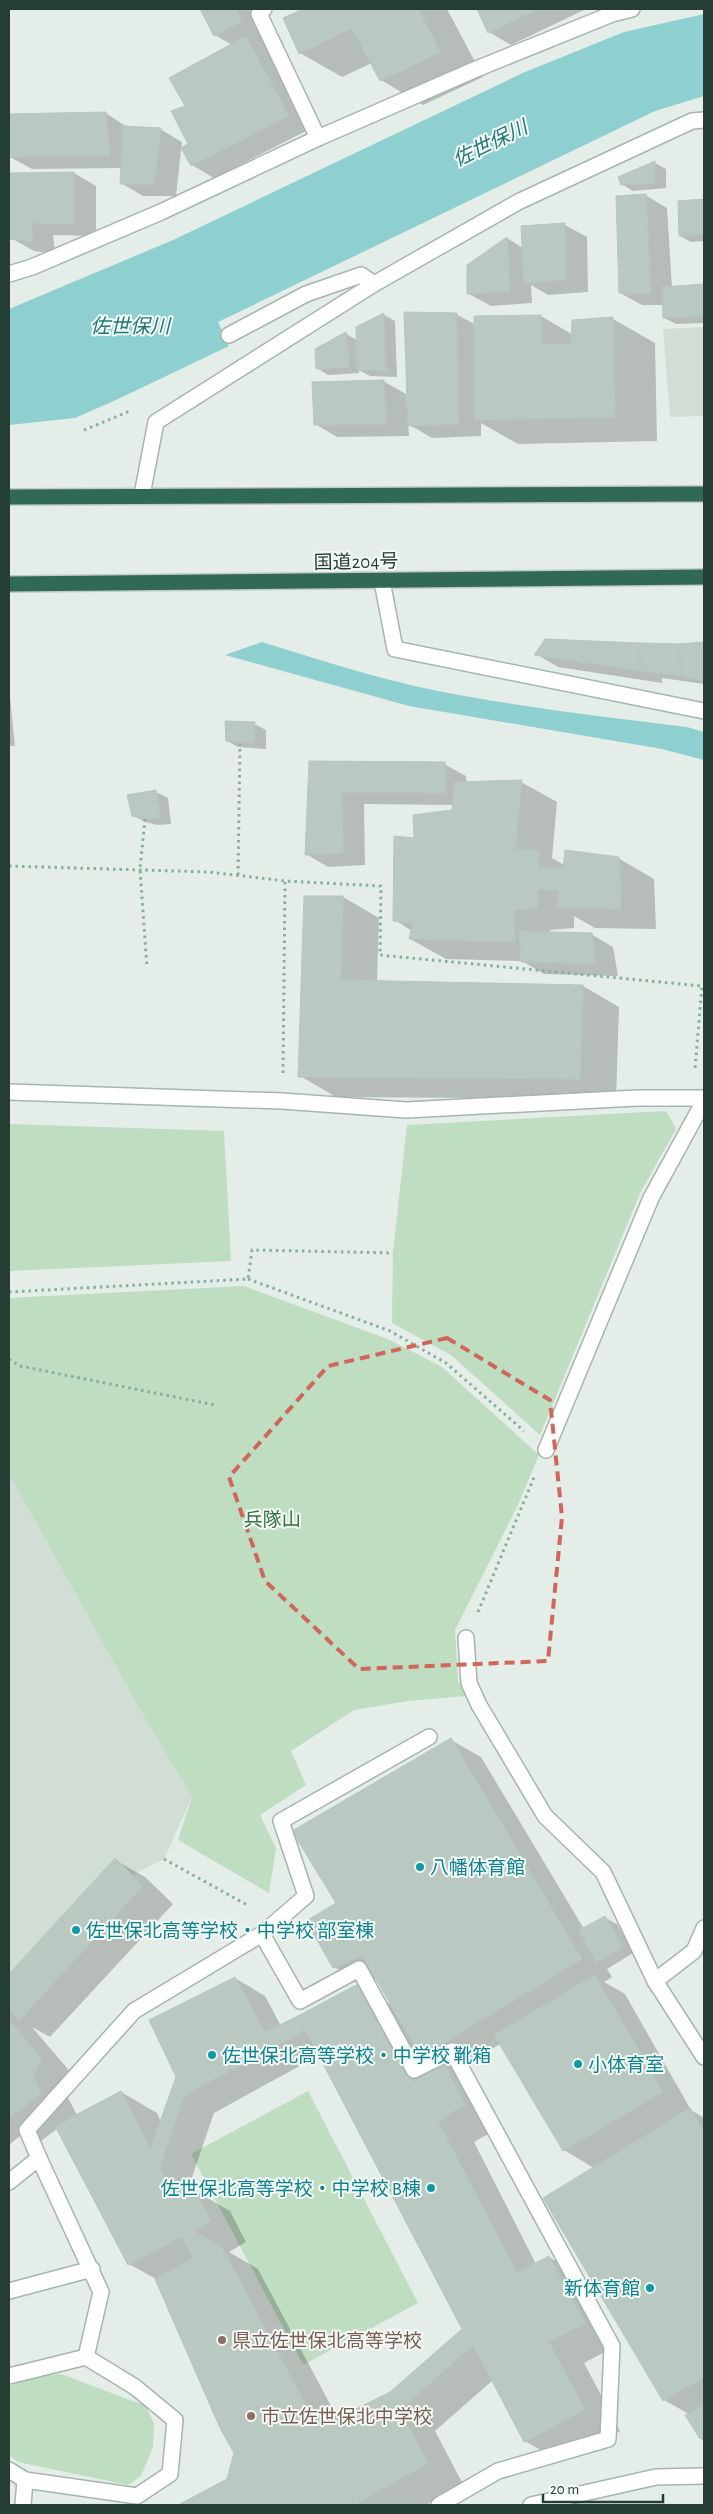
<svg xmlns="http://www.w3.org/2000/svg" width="713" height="2514" viewBox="0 0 713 2514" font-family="'Alegreya Sans','Noto Sans JP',sans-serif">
<rect width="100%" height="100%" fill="#e4ede8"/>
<g fill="#d2ddd6">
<polygon points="704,327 704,416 670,417 663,329"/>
<polygon points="9,1474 139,1708 192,1797 164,1859 132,1875 114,1858 9,1974"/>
</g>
<g fill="#beddc1">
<polygon points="666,1111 676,1129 641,1191 540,1435 451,1355 392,1323 393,1253 407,1125"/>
<polygon points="9,1124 224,1131 231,1261 9,1271"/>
<polygon points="244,1286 390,1340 442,1367 539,1455 518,1505 455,1630 458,1681 466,1696 408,1701 354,1710 291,1751 306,1785 260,1815 276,1848 269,1893 178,1840 192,1797 139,1708 9,1474 9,1298"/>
<polygon points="308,2091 418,2303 303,2365 191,2154"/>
<polygon points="61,2374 146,2406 154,2424 153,2447 141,2476 128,2485 18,2462 9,2455 9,2386 38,2376"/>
</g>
<g fill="#8ed0d0">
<polygon points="704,14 704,96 655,111 218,322 229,346 116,400 75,418 9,425 9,309 173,240 525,72 624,32"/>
<path d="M262 642C320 660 378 679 438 691 520 707 604 717 687 727L704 732V760L662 749 409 706 225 655Z"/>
</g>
<g fill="#0003" fill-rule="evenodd">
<polygon points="201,9 264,9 284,45 270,53 310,129 214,178 192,165 186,106 232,45 215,35"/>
<polygon points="306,9 447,9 483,77 423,105 381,80 372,63 342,77 300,53 285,19"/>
<polygon points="478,9 586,9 511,45 489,32"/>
<polygon points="106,113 128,128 160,129 182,142 176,196 143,196 121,183 122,168 32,169 10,157"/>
<polygon points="655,163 666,169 666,188 633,191 622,184 620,178"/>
<polygon points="74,173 96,186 96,236 53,235 55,254 34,251 11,238 9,227 9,174"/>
<polygon points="645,195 667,208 672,288 704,286 704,323 676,324 664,318 664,305 642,305 620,293"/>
<polygon points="704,200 704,241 691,242 680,236 680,202"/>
<polygon points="565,225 587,237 588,292 548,295 531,285 532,303 491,306 469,294 468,265 507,238 523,248 522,227"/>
<polygon points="456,314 476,325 541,316 573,335 613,319 655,343 657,441 518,444 481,423 481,436 432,438 408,424 409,436 337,437 315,424 383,381 406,394 407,408 409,408"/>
<polygon points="384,315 395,321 397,377 370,376 359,370 359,373 328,375 317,368 316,349 346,334 357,340"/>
<polygon points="704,643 704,684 662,678 662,683 558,667 536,654"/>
<polygon points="9,696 10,697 15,746 9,746"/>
<polygon points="254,724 266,730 266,749 238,747 227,741"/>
<polygon points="310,763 444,764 466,776 467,783 521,782 557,802 552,858 564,865 618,858 654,879 656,929 595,928 574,916 574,928 550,930 550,933 591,934 613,947 618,976 544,974 522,961 446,959 410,939 412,931 395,920 416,839 453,811 454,805 364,804 365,865 328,867 306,854"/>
<polygon points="156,792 168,798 171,824 157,825 145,822 133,815"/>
<polygon points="343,897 379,918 377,982 583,986 619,1007 616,1099 336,1097 300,1076"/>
<path d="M451 1740 481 1757 584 1929 605 1918 617 1924 633 1953 607 1969 612 1977 604 1982 625 1994 691 2110 704 2118V2441L701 2439 689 2414 664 2400 594 2168 564 2150 500 2044 455 2072 480 2086 502 2126 474 2142 536 2264 549 2257 585 2278 620 2344 584 2363 620 2431 561 2462 525 2441 493 2380 435 2431 463 2484 426 2505H181L228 2480 236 2453 156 2279 129 2264 58 2128 41 2141 25 2132 9 2145V1975L115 1860 145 1877 173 1904 50 2037 32 2027 78 2081 68 2098 77 2115 121 2092 157 2113 161 2122 235 1978 265 1996 281 2026 358 1985 392 2005 377 1978 364 1985 334 1967 337 1903ZM320 2055 464 2329 391 2393 338 2419 258 2269 229 2252 246 2242 230 2211 197 2192 191 2180 214 2113ZM421 2055 441 2067 431 2073Z"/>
</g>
<g fill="#b9c8c0" stroke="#b6c7bd">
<polygon points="200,9 236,9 242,21 214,36"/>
<polygon points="303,9 418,9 441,52 380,81 352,28 299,54 283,18"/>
<polygon points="477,9 538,9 488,33"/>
<polygon points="246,36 289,116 191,166 181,148 188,144 171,111 185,106 169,78"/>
<polygon points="106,112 110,156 9,157 9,114"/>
<polygon points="123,126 161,128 154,184 120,184"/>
<polygon points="655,161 655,183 621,185 618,177"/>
<polygon points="74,172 74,224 31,223 33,242 10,239 9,173"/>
<polygon points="646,194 651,293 619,293 616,196"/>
<polygon points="704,199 704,234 679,236 678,201"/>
<polygon points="565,223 566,280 524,283 521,226"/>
<polygon points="507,237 510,291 467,294 467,265"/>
<polygon points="704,284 704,316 663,318 662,287"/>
<polygon points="404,312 457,313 459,424 408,426"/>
<polygon points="384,313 386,371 357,370 356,327"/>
<polygon points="541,315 542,344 571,345 572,320 613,317 615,417 474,420 474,316"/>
<polygon points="346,332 349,367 316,369 315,349"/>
<polygon points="384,380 387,424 314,425 312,382"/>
<polygon points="545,639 639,643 641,671 534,655"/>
<polygon points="704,642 704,681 681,676 679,644"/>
<polygon points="639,643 679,644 681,676 641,671"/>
<polygon points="225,721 255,722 254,743 226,741"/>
<polygon points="309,761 445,762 446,793 342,792 343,853 305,855"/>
<polygon points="522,780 515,849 540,850 538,867 563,869 565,850 619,857 621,909 557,908 559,891 538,889 538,908 514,910 515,942 409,939 413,923 393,921 394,836 414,838 413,815 452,810 454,782"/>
<polygon points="156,790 161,818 145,819 132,816 127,795"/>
<polygon points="304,896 343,896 341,980 583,985 580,1079 298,1077"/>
<polygon points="519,931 592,933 596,964 521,962"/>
<polygon points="451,1738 582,1959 421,2057 362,1955 333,1968 306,1921 336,1903 292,1831"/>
<polygon points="115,1858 143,1886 19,2021 9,2010 9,1974"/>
<polygon points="605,1916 623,1947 596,1963 579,1930"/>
<polygon points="595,1975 663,2092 563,2151 494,2035"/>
<polygon points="235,1977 265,2032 298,2016 306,2030 184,2096 159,2169 150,2150 176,2077 149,2020"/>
<polygon points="358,1984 412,2082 444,2064 466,2105 438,2121 517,2273 549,2256 585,2323 549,2342 585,2410 524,2442 473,2345 400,2410 390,2392 462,2329 298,2016"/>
<polygon points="9,2020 42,2059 33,2076 42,2093 9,2118"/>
<polygon points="121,2091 175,2198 194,2189 211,2221 194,2231 222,2247 193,2258 182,2237 128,2265 55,2126"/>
<polygon points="690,2108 704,2131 704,2377 663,2401 543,2198"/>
<polygon points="222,2247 318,2428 390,2392 428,2463 354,2505 178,2505 227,2479 234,2453 220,2428 155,2279 193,2258"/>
<polygon points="704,2405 704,2437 700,2439 685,2415"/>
</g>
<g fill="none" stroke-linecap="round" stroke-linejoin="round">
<defs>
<g id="lane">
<polyline points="262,1934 300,2001 359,1969 414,2070 452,2051 612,2346 608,2439 498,2471 439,2505"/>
<polyline points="39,2158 101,2292 86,2357"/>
<polyline points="9,2182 39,2158 27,2130 134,2011 262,1934 306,1896 281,1821 429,1737"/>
<polyline points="9,2291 92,2269"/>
<polyline points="9,2376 86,2357 135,2387 175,2420 170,2474 137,2496 25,2480 9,2470"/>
<polyline points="23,2505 25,2480"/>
</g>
<g id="street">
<polyline points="264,9 259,14 318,138"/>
<polyline points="9,274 32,267 161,212 318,138 474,70 612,14 632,9"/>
<polyline points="229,335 306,294 361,275 374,284"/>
<polyline points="142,495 156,422 374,284 518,202 692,121 704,120"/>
<polyline points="9,1092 282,1101 406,1110 637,1098 704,1098"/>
<polyline points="546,1450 651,1198 704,1101"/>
<polyline points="466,1638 469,1683 479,1705 545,1816 603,1872 655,1981 704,2057"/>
<polyline points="655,1981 694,1951 704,1928"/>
<polyline points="531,2505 656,2477 704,2476"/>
</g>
<polyline id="secondary" points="382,581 395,649 704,711"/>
<g id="highway">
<polyline points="9,497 704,494"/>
<polyline points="9,584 704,577"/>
</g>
</defs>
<use href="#lane" stroke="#a7b5ae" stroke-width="18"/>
<use href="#street" stroke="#a7b5ae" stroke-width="18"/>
<use href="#secondary" stroke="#a3b8ae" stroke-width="18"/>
<use href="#highway" stroke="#c2c9c6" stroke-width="18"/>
<g stroke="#85b09c" stroke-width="3" stroke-dasharray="2.5 4" stroke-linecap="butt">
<polyline points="84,430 130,411"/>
<polyline points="145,819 140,869 147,968"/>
<polyline points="9,866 208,872 285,881 381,886 380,955 702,986 695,1069"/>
<polyline points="238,875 240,744"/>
<polyline points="283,1073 285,881"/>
<polyline points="248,1279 390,1331 446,1363 524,1431"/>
<polyline points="9,1292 248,1279 252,1250 393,1253"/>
<polyline points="9,1359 20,1366 215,1405"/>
<polyline points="478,1612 535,1475"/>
<polyline points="164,1859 249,1906"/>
</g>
<use href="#lane" stroke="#fff" stroke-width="15"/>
<use href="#street" stroke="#fff" stroke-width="15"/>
<use href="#secondary" stroke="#fff" stroke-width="15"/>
<use href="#highway" stroke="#306a55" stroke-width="15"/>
</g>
<path fill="none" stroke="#cf675b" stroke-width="4" stroke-dasharray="10 6" stroke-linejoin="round" d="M447 1338 550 1400 562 1517 548 1661 359 1669 265 1581 229 1477 328 1366Z"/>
<g fill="#0f9aa8" stroke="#f5f9f6" stroke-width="2">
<circle cx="420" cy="1867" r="5"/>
<circle cx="76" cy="1930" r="5"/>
<circle cx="212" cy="2055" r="5"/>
<circle cx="578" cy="2064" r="5"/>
<circle cx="431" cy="2188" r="5"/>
<circle cx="650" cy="2288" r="5"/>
</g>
<g fill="#8d6e63" stroke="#f5f9f6" stroke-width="2">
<circle cx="222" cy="2340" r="5"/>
<circle cx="251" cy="2416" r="5"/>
</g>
<g text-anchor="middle" stroke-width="4" stroke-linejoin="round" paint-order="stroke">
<g font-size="19" fill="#243e33" stroke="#f5f9f6">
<text transform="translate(356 561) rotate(-1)" y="7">国道204号</text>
</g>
<g font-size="19" fill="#2f743f" stroke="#f5f9f6">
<text x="272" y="1526">兵隊山</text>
</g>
<g font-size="19" fill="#0d838f" stroke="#f5f9f6" text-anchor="start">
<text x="430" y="1874">八幡体育館</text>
<text x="86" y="1937">佐世保北高等学校・中学校 部室棟</text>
<text x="222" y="2062">佐世保北高等学校・中学校 靴箱</text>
<text x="588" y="2071">小体育室</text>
<text x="421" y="2195" text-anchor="end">佐世保北高等学校・中学校 B棟</text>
<text x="640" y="2295" text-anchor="end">新体育館</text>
</g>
<g font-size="19" fill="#785e54" stroke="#f5f9f6" text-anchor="start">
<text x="232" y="2347">県立佐世保北高等学校</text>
<text x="261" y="2423">市立佐世保北中学校</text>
</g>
<g font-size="20" font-style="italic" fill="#1f7879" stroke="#f5f9f6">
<text transform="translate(490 143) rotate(-26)" y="7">佐世保川</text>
<text x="130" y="333">佐世保川</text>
</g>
</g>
<rect width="713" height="2514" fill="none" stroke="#243e33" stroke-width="20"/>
<path d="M543 2494v8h120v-8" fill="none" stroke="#243e33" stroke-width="2.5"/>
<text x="550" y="2494" font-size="15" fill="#243e33" stroke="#f5f9f6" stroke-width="4" paint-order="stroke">20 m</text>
</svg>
